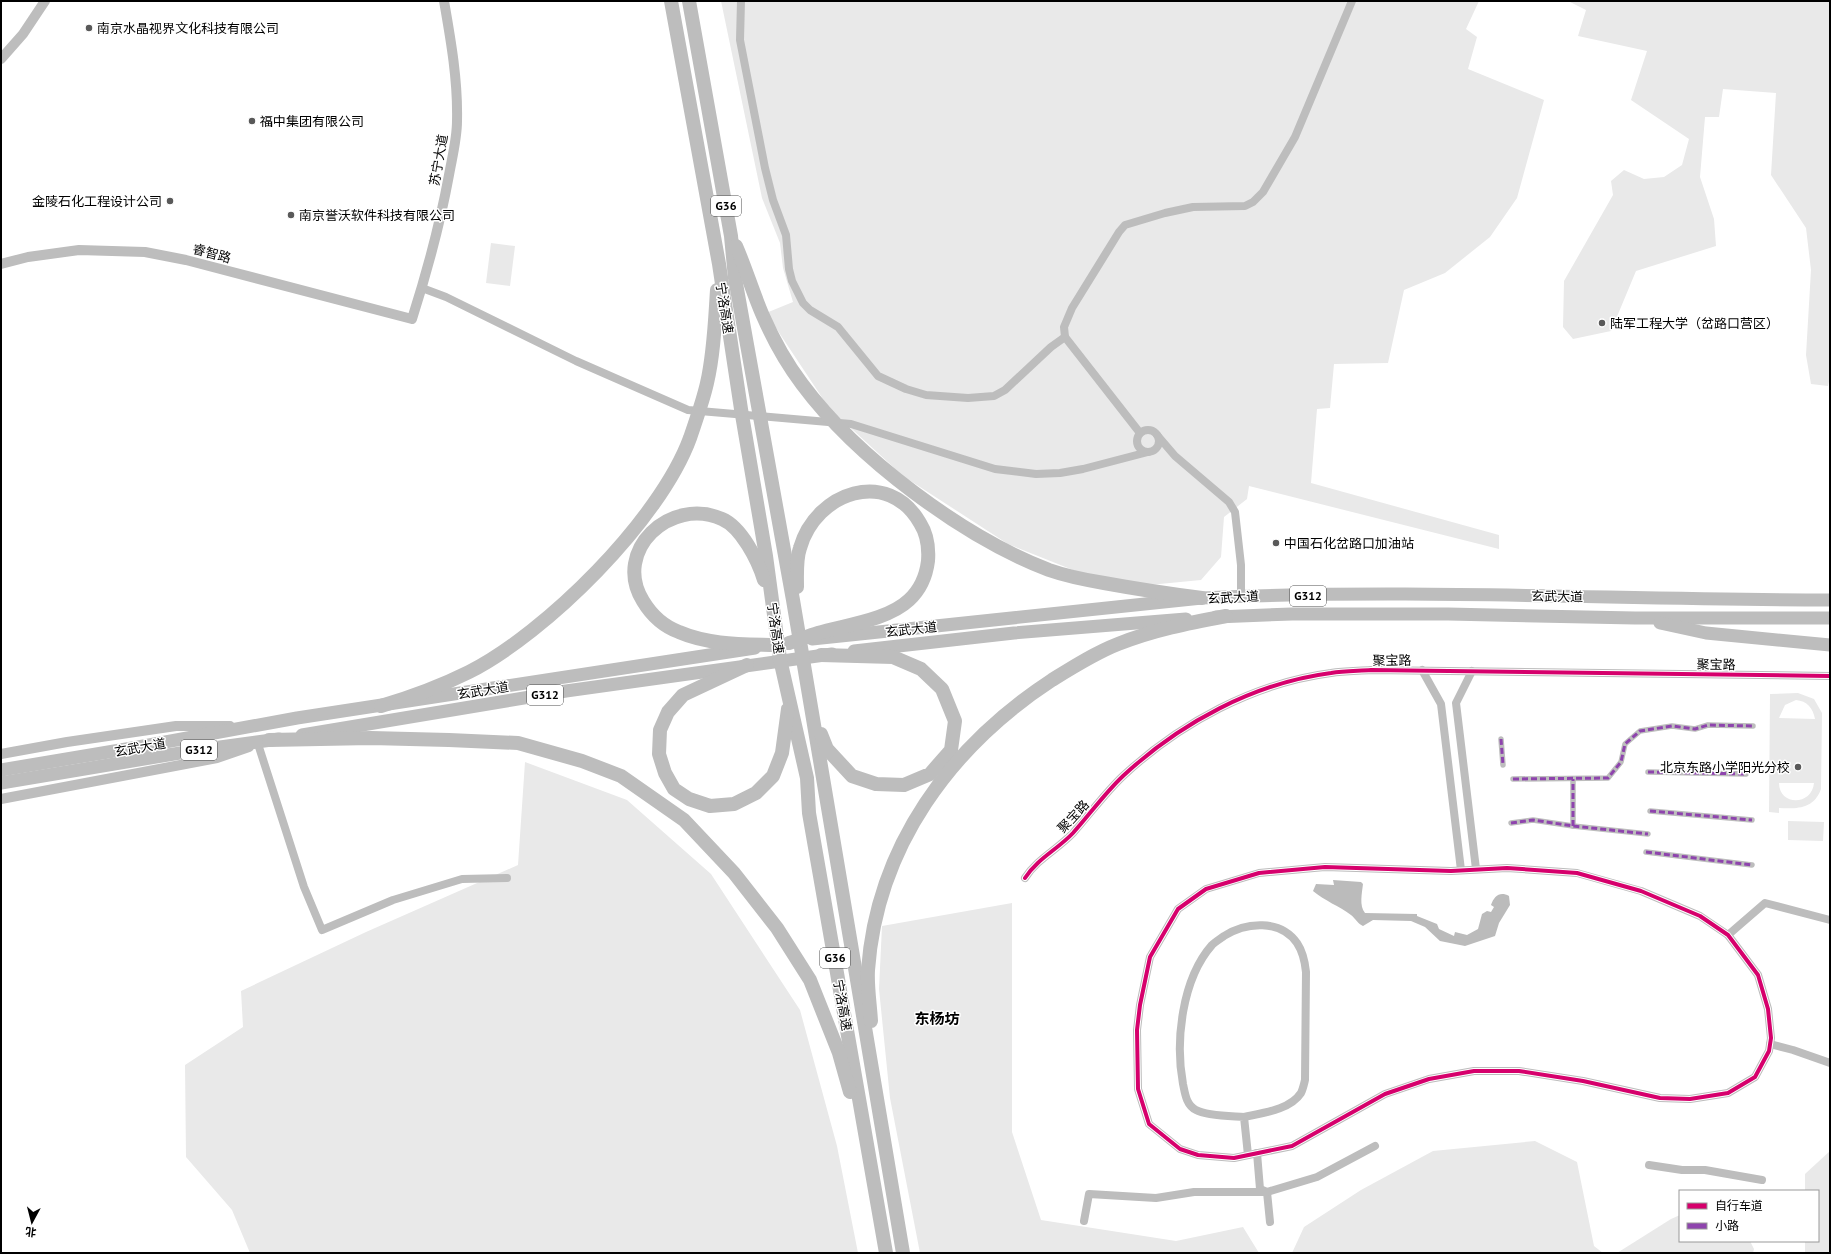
<svg xmlns="http://www.w3.org/2000/svg" width="1831" height="1254" viewBox="0 0 1831 1254" font-family="'PT Sans','Noto Sans SC',sans-serif">
<rect width="100%" height="100%" fill="#fff"/>
<g fill="#e9e9e9" fill-rule="evenodd">
<polygon points="721,1 1479,1 1466,29 1477,37 1468,69 1544,100 1517,198 1490,237 1445,273 1404,290 1388,363 1334,364 1330,408 1317,409 1311,483 1499,535 1499,549 1249,486 1247,499 1224,517 1221,557 1201,580 1149,585 1078,572 1008,544 903,476 829,408 766,313 793,302 783,268 780,243 762,198"/>
<polygon points="1568,1 1830,1 1830,377 1828,386 1811,384 1806,355 1811,270 1806,228 1771,175 1776,93 1723,89 1719,117 1705,117 1700,177 1714,219 1716,246 1636,271 1611,331 1573,339 1563,327 1564,281 1613,195 1611,181 1624,170 1644,179 1664,177 1682,165 1689,139 1631,100 1647,51 1578,36 1586,10"/>
<polygon points="491,243 515,246 510,286 486,283"/>
<path d="M1798 693 1814 699 1822 713 1821 789C1814 809 1797 809 1779 808V813L1769 812 1770 694ZM1796 700C1807 701 1813 708 1815 719L1779 718 1785 705ZM1779 783H1814C1812 806 1779 806 1779 783Z"/>
<polygon points="525,762 627,800 711,874 800,1010 837,1146 858,1253 250,1253 232,1210 186,1157 185,1065 243,1027 241,991 366,932 518,865"/>
<polygon points="1788,821 1824,822 1823,841 1788,840"/>
<polygon points="1012,903 1012,1132 1041,1220 1176,1241 1243,1227 1259,1253 920,1253 890,1098 879,989 882,926"/>
<polygon points="1535,1141 1577,1162 1594,1246 1603,1253 1292,1253 1304,1227 1361,1190 1433,1151"/>
<polygon points="1830,1151 1830,1253 1805,1253 1805,1241 1818,1241 1818,1191 1805,1191 1805,1174"/>
<polygon points="1680,1215 1680,1241 1750,1241 1754,1249 1753,1253 1617,1253 1671,1219"/>
</g>
<path fill="#bbb" d="M1333 880 1361 882 1363 884C1362 893 1359 906 1365 913L1417 914V916L1437 924 1439 929 1454 936 1455 932 1467 935 1478 929 1482 914 1487 911 1491 912 1494 907 1491 905C1494 896 1500 891 1509 896L1510 905 1499 923 1495 936 1465 946 1440 941 1425 927 1411 921 1373 920 1363 926C1358 924 1356 919 1351 915 1339 906 1325 901 1313 891L1316 884 1334 885Z"/>
<g fill="none" stroke-linecap="round" stroke-linejoin="round">
<g stroke="#bdbdbd" stroke-width="5.5">
<polyline points="1501,739 1503,765"/>
<polyline points="1648,772 1746,774"/>
<polyline points="1513,779 1608,778 1621,762 1625,744 1640,731 1672,726 1695,729 1708,725 1753,726"/>
<polyline points="1650,811 1752,820"/>
<polyline points="1511,823 1533,820 1573,826 1648,834"/>
<polyline points="1573,826 1573,779"/>
<polyline points="1646,852 1752,865"/>
</g>
<g stroke="#bdbdbd" stroke-width="8">
<polyline points="741,1 740,40 765,168 773,200 786,235 789,269 792,281 803,303 810,310 838,327 878,376 906,389 926,395 968,398 994,396 1005,390 1051,347 1065,337"/>
<polyline points="422,288 446,297 576,361 688,410 851,424 995,469 1036,474 1060,473 1083,469 1148,452"/>
<circle cx="1148" cy="441" r="11"/>
<polyline points="1140,433 1065,337 1064,327 1072,308 1119,232 1125,225 1165,213 1193,207 1245,206 1253,202 1263,192 1295,137 1352,1"/>
<polyline points="1157,435 1175,456 1229,502 1235,512 1241,565 1241,597"/>
<polyline points="1422,670 1441,704 1461,870"/>
<polyline points="1472,671 1456,703 1476,869"/>
<polyline points="258,744 304,887 322,930 393,900 462,879 507,878"/>
<polygon points="1325,867 1451,871 1507,868 1577,873 1641,891 1700,916 1728,935 1758,975 1768,1009 1771,1038 1769,1051 1755,1077 1728,1093 1690,1099 1660,1098 1583,1081 1519,1071 1474,1071 1429,1079 1385,1094 1292,1146 1234,1158 1198,1155 1180,1149 1149,1124 1138,1089 1137,1030 1140,1005 1150,957 1178,909 1206,889 1259,873"/>
<path d="M1025 878C1037 859 1058 849 1073 833 1090 814 1105 793 1123 776 1180 723 1254 683 1331 673 1344 671 1358 671 1371 670L1830 676"/>
<polyline points="1728,935 1765,903 1830,920"/>
<polyline points="1770,1044 1793,1050 1830,1063"/>
<path d="M1244 1117C1231 1116 1207 1116 1196 1110 1186 1105 1185 1093 1183 1084 1175 1041 1182 979 1212 945 1215 942 1220 939 1224 936 1246 922 1280 919 1297 943 1303 952 1305 962 1306 972L1305 1080C1304 1084 1303 1089 1301 1093 1290 1110 1262 1113 1244 1117L1248 1155"/>
<polyline points="1257,1153 1260,1189 1267,1192 1270,1222"/>
<polyline points="1649,1165 1682,1170 1705,1170 1762,1180"/>
<polyline points="1084,1221 1089,1194 1156,1198 1194,1192 1267,1192 1317,1177 1375,1146"/>
</g>
<g stroke="#bdbdbd" stroke-width="10">
<polyline points="1,59 23,34 45,1"/>
<path d="M1 264 28 257 79 250 145 252 186 260 412 319C427 272 440 224 449 175 452 158 457 139 457 121 458 81 451 41 444 1"/>
<polyline points="1,754 67,742 176,726 230,726"/>
<polyline points="1,799 217,758 249,747"/>
</g>
<g stroke="#bdbdbd" stroke-width="13">
<polyline points="1216,617 1292,614 1448,614 1635,618 1830,618"/>
<polyline points="1660,623 1706,633 1830,645"/>
<path d="M812 639 1202 598C1411 588 1621 600 1830 600"/>
<polyline points="854,651 1014,633 1186,619"/>
<polyline points="302,735 566,691 832,654"/>
<polyline points="1,770 138,747 297,718 755,648"/>
<polyline points="1,783 198,750 279,739"/>
</g>
<g stroke="#bdbdbd" stroke-width="14">
<polyline points="671,1 719,264 741,409 766,556 780,659 807,778 809,813 886,1253"/>
<polyline points="689,1 731,236 735,278 793,600 903,1253"/>
<path d="M736 246C746 269 753 293 763 316 773 339 787 364 802 384 857 458 963 537 1049 570 1066 576 1086 580 1104 583 1137 589 1169 594 1202 598"/>
<path d="M764 580C758 560 741 527 722 519 670 496 612 551 643 601 652 616 663 626 679 632 709 645 743 644 775 645"/>
<path d="M789 643C799 640 808 636 818 633 845 625 888 620 909 600 921 589 926 577 928 561 929 548 927 534 920 523 888 467 816 492 800 548 796 559 797 575 797 587"/>
<polyline points="821,655 893,657 921,669 942,689 955,721 951,750 930,774 904,785 876,784 852,776 827,749 821,734"/>
<polyline points="747,665 683,695 668,712 660,730 659,754 665,773 674,789 689,799 710,806 734,804 756,793 773,776 782,753 788,709"/>
<path d="M381 706C411 697 441 686 469 672 546 633 660 520 690 438 696 420 703 401 707 383 714 353 715 320 717 290"/>
<polyline points="269,740 371,738 449,740 518,743 582,761 621,776 684,820 734,873 777,928 810,980 839,1053 850,1092"/>
<path d="M871 1021C870 1004 867 986 868 970 877 846 951 746 1052 680 1073 667 1095 653 1118 644 1153 630 1189 623 1226 616"/>
</g>
<g stroke="#8e44ad" stroke-width="3" stroke-dasharray="6 3" stroke-linecap="butt">
<polyline points="1501,739 1503,765"/>
<polyline points="1648,772 1746,774"/>
<polyline points="1513,779 1608,778 1621,762 1625,744 1640,731 1672,726 1695,729 1708,725 1753,726"/>
<polyline points="1650,811 1752,820"/>
<polyline points="1511,823 1533,820 1573,826 1648,834"/>
<polyline points="1573,826 1573,779"/>
<polyline points="1646,852 1752,865"/>
</g>
<defs>
<g id="cycleway">
<polygon points="1325,867 1451,871 1507,868 1577,873 1641,891 1700,916 1728,935 1758,975 1768,1009 1771,1038 1769,1051 1755,1077 1728,1093 1690,1099 1660,1098 1583,1081 1519,1071 1474,1071 1429,1079 1385,1094 1292,1146 1234,1158 1198,1155 1180,1149 1149,1124 1138,1089 1137,1030 1140,1005 1150,957 1178,909 1206,889 1259,873"/>
<path d="M1025 878C1037 859 1058 849 1073 833 1090 814 1105 793 1123 776 1180 723 1254 683 1331 673 1344 671 1358 671 1371 670L1830 676"/>
</g>
</defs>
<use href="#cycleway" stroke="#fff" stroke-width="6"/>
<use href="#cycleway" stroke="#d6006c" stroke-width="4"/>
</g>
<g fill="#595959" stroke="#fff" stroke-width="1.5">
<circle cx="89" cy="28" r="4"/>
<circle cx="252" cy="121" r="4"/>
<circle cx="170" cy="201" r="4"/>
<circle cx="291" cy="215" r="4"/>
<circle cx="1602" cy="323" r="4"/>
<circle cx="1276" cy="543" r="4"/>
<circle cx="1798" cy="767" r="4"/>
</g>
<g text-anchor="middle" stroke-width="3" stroke-linejoin="round" paint-order="stroke">
<g fill="#fff" stroke="#4c4c4c" stroke-width="1">
<rect x="711" y="196" width="30" height="20" rx="3"/>
<rect x="1290" y="586" width="36" height="20" rx="3"/>
<rect x="527" y="685" width="36" height="20" rx="3"/>
<rect x="181" y="740" width="36" height="20" rx="3"/>
<rect x="820" y="948" width="30" height="20" rx="3"/>
</g>
<g font-size="12" font-weight="bold" fill="#000">
<text x="726" y="210">G36</text>
<text x="1308" y="600">G312</text>
<text x="545" y="699">G312</text>
<text x="199" y="754">G312</text>
<text x="835" y="962">G36</text>
</g>
<g font-size="13" fill="#000" stroke="#fff" text-anchor="start">
<text x="97" y="33">南京水晶视界文化科技有限公司</text>
<text x="260" y="126">福中集团有限公司</text>
<text x="162" y="206" text-anchor="end">金陵石化工程设计公司</text>
<text x="299" y="220">南京誉沃软件科技有限公司</text>
<text x="1610" y="328">陆军工程大学（岔路口营区）</text>
<text x="1284" y="548">中国石化岔路口加油站</text>
<text x="1790" y="772" text-anchor="end">北京东路小学阳光分校</text>
</g>
<g font-size="13" fill="#000" stroke="#fff">
<text transform="translate(438 160) rotate(-80)" y="5">苏宁大道</text>
<text transform="translate(212 253) rotate(15)" y="5">睿智路</text>
<text transform="translate(725 308) rotate(81)" y="5">宁洛高速</text>
<text transform="translate(1557 596) rotate(1)" y="5">玄武大道</text>
<text transform="translate(1233 597) rotate(-3)" y="5">玄武大道</text>
<text transform="translate(776 628) rotate(82)" y="5">宁洛高速</text>
<text transform="translate(911 629) rotate(-6)" y="5">玄武大道</text>
<text transform="translate(1392 660) rotate(-1)" y="5">聚宝路</text>
<text transform="translate(1716 664) rotate(1)" y="5">聚宝路</text>
<text transform="translate(483 690) rotate(-9)" y="5">玄武大道</text>
<text transform="translate(140 747) rotate(-10)" y="5">玄武大道</text>
<text transform="translate(1073 816) rotate(-47)" y="5">聚宝路</text>
<text transform="translate(843 1005) rotate(80)" y="5">宁洛高速</text>
</g>
<g font-size="15" font-weight="bold" fill="#000" stroke="#fff">
<text x="937" y="1024">东杨坊</text>
</g>
</g>
<rect width="1831" height="1254" fill="none" stroke="#000000" stroke-width="4"/>
<rect x="1679" y="1190" width="140" height="52" fill="#ffffff" stroke="#999999"/>
<rect x="1687" y="1203" width="20" height="6" fill="#d6006c" stroke="#999999"/>
<text x="1715" y="1210" font-size="12" fill="#000000">自行车道</text>
<rect x="1687" y="1223" width="20" height="6" fill="#8e44ad" stroke="#999999"/>
<text x="1715" y="1230" font-size="12" fill="#000000">小路</text>
<g transform="translate(32 1222) rotate(187)" stroke="#ffffff" stroke-width="3" paint-order="stroke">
<path d="M0-3L7 15L0 10L-7 15Z" fill="#000000"/>
<text y="-6" font-size="11" font-weight="bold" text-anchor="middle" fill="#000000">北</text>
</g>
</svg>
